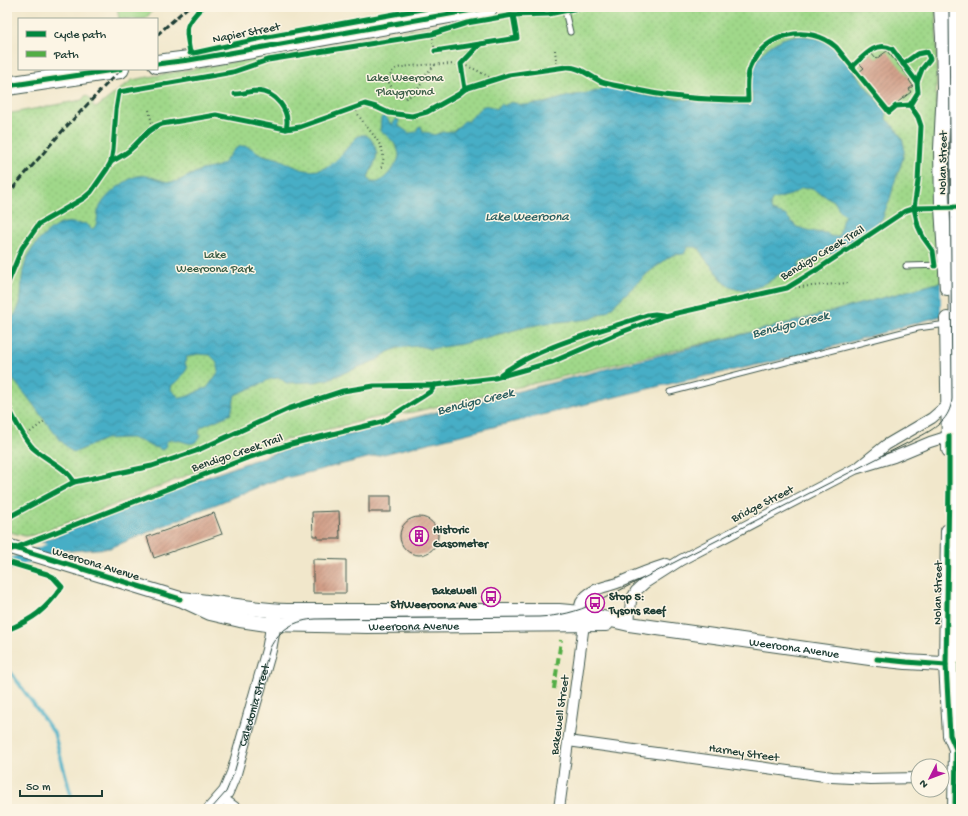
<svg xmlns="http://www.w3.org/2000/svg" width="968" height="816" viewBox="0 0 968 816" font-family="'Gochi Hand',sans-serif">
<defs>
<pattern id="park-dots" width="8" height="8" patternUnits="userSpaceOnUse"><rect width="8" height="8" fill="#a0d88a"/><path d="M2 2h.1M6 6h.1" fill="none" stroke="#89ba78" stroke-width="1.8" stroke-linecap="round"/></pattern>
<pattern id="water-waves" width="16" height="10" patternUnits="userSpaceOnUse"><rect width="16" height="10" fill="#47aec6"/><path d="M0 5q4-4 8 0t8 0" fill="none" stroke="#3b8fa2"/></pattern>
<pattern id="building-hatch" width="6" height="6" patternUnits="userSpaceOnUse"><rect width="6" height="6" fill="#d19e87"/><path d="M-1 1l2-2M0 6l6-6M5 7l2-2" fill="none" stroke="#a9826f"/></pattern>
</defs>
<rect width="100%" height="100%" fill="#fcf5e5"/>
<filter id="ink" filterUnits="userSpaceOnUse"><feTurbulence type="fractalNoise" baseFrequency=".025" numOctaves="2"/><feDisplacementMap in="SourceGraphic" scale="8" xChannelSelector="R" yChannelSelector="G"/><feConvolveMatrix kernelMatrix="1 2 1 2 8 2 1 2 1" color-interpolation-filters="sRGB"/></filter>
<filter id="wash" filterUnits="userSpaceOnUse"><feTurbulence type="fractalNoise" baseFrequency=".012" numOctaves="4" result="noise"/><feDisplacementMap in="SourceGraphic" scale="16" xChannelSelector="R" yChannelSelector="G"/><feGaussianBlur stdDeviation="0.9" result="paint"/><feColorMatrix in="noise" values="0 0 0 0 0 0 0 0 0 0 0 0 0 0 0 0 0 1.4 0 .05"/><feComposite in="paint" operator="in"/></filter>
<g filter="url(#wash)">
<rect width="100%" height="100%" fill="#f1e7cb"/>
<polygon fill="#a0d88a" stroke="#608a5f" points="117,7 156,7 145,19 119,19"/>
<polygon fill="url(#park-dots)" stroke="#608a5f" points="538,7 936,7 937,52 936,92 941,282 810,318 413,412 378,417 281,441 227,459 104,509 34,535 25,536 7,531 7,114 82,100 86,95 94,102 92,105 96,108 132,80"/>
<g fill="url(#water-waves)" stroke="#33767d" fill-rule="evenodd">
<path d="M792 36C808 35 824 38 836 49L887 113 886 119C914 146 904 153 894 184 891 194 890 204 883 213L884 215 882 220 878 222V225L836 254 824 252 815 258 801 262 798 264 800 268 797 271V273L794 276 782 272C768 284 742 299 725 283 721 279 717 273 714 269 708 262 702 257 700 249L695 247H688L684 254 673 255 668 258 649 272 608 311 591 319 547 323 526 327 462 344 430 349 419 346 398 348 388 352 377 360 329 379 315 382 286 383 280 378C267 378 267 382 256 386 249 389 242 392 235 395L231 414 201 427 199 431 200 437C191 452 181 435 167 441L165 448 162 450 158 448 150 446 143 442 131 438 105 439 78 451 74 452 71 451C54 436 36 407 21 389 17 384 9 376 7 369 6 365 6 330 7 327 11 318 18 312 20 303 22 295 21 286 22 278 24 259 33 244 48 232 55 226 64 221 73 223 80 225 86 220 91 229L94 228C98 223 97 217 98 211 103 197 118 186 130 179 150 168 162 188 180 180 186 177 192 174 199 171 206 168 215 169 222 164 229 158 233 145 245 146 252 147 257 153 264 155 269 157 274 157 279 159 293 165 302 173 318 170 336 166 343 151 355 139 357 136 362 134 366 135 368 136 371 139 372 141 382 157 373 163 368 178L371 182C374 182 378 183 380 181 386 178 399 162 399 156 399 146 388 135 380 131L381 118 385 116 392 125 396 119 399 120V126L409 133 416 132 418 127 421 126 423 132 430 133 434 135 443 132 454 131 464 121H469C471 117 474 115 477 112 484 104 486 104 496 109L501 103 503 106 512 102 522 105 544 103 569 96 593 92 600 90 607 85 647 96 688 100 739 101V103H752V94L750 93C748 65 764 43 792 36ZM802 188 812 189 834 201 840 211 845 215C840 222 842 229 838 237L830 236 827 233 815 232 797 227 785 215 772 211 770 205 772 200 791 195ZM198 354 210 355 216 361 219 371 207 388C196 390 191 397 180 398L171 390 172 385 179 380 187 369 185 362 187 357Z"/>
<polygon points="941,282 961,313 941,316 804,355 660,386 270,482 110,548 70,551 40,542 202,479 274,453 796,321"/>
</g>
<g fill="#f1e7cb">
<polygon points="961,278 961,313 941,316 941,282"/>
<polygon points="38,541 40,542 70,551 67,552 39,544"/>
</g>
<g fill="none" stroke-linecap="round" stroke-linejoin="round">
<polyline stroke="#47aec6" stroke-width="3.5" points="7,667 54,733 71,795"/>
<polyline stroke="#47aec6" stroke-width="11" points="7,565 69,542"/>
</g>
<g id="blocks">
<g fill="url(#building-hatch)">
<polygon points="887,51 910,79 909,80 913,86 909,89 911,92 889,109 859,72 864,68 859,63 871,53 876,59"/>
<rect x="369" y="496" width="22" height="16"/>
<polygon points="339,511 340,539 318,539 318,536 313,536 312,512"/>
<polygon points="214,513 222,534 154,558 147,537"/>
<circle cx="419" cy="536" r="19"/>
<polygon points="313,559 346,560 346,593 313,593"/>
</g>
</g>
</g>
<g filter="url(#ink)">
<use href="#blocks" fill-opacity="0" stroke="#3e564b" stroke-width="1"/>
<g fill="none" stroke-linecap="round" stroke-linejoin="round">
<defs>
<g id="lane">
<polyline points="564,7 570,32"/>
<polyline points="906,266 945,265"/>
<polyline points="670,392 918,328 947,324"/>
</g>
<g id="street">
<polyline points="860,466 886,445 932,418 948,404"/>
<path d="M581 613C580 609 579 604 582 601 589 588 608 587 620 582 636 575 651 569 667 564"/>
<polyline points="629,624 631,600 636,591 645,583 681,560 855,469 894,457 930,442 949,436"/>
<polyline points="568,741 832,777 870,779 918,778"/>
<polyline points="942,778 955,778"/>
<polyline points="222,798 237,809"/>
<polyline points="559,809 584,624"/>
</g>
<g id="secondary">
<polyline points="941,7 943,37 944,88 941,149 942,207 947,288"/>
<polyline points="955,7 957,163 956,279 959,455 958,550 960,610 960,733 956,749 955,809"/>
<polyline points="947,319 949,450"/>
<polyline points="948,531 946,665 950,735 956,749"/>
<path id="s1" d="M7 546 180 599 210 613 240 620 267 624 367 626 606 624"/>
<path id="s2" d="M180 599C216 602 251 610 287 611H559L581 613 629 624 877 659 906 662 961 665"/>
<polyline points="211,809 226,792 234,773 269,650 275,617"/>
</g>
<g id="highway">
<polyline points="157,64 189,60 264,47 489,7"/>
<polyline points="7,86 120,69"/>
</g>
</defs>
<use href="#lane" stroke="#3e564b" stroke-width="7"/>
<use href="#street" stroke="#3e564b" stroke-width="12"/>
<use href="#secondary" stroke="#3e564b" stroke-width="16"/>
<use href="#highway" stroke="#3e564b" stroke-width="20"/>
<g stroke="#3e564b" stroke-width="2" stroke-dasharray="1 3" stroke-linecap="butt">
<polyline points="432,34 435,51"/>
<polyline points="555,50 557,69"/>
<path d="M435 65C432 68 428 71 426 75 420 85 418 94 405 98L396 93 389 83C390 77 390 73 395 69 402 65 455 63 463 65 474 68 484 74 494 80"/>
<path d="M355 107C361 128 392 144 381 168"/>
<polyline points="149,110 153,128"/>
<polyline points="787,288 848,283"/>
<polyline points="24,437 46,420"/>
</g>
<use href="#lane" stroke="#fff" stroke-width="5"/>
<use href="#street" stroke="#fff" stroke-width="10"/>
<use href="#secondary" stroke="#fff" stroke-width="14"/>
<use href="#highway" stroke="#fff" stroke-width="18"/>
<path stroke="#1f3d34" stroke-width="1" id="s3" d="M211 809 226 792 234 773 270 648C279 629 296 620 316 619L539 617C559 616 577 612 595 603L919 437C936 428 950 419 952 399L949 7"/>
<g stroke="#1f3d34" stroke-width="3" stroke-dasharray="6 3" stroke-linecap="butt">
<polyline points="157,35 188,7"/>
<polyline points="7,195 65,128 121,69"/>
</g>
<polyline stroke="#52ad45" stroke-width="4" stroke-dasharray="8 4" stroke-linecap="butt" points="554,689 561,640"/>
<defs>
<g id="cycleway">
<polyline points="480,44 517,38 513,15"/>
<polyline points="435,51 480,44 461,64 465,89"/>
<path d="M190 53C186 27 183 27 202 7"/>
<polyline points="194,53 262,38 433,7"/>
<polyline points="157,64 189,60 264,47 489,7"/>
<polyline points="903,64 917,54 927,52 930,59 922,69 917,82"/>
<path d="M852 67C863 57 876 40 892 49L917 82 918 92 910 105"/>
<polyline points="7,86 120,69"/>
<path d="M235 94C243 94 250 91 257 91 276 92 291 111 286 129"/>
<path d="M111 162C118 158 126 154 132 148 142 139 148 128 162 124L216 115 286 129 300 127 365 104 376 107 389 113 412 116 427 112 459 94 465 89 509 75 566 67C580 66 590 77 602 82 611 85 620 86 629 88 667 98 708 100 748 100 748 89 746 77 751 66 764 33 809 23 836 47L889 112 896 106 910 105 918 117 921 126 918 181 914 208 918 226 923 237 933 251 935 266"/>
<polyline points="7,285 22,248 39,224 84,198 91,192 107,169 111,162 113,150 116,110 119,92 233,72 268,60 432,34 467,23 513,15 549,14 583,7"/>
<path d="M501 374C546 343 596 333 647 315L655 314 663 315"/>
<path d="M7 405C15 420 22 436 33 448 46 460 66 467 74 482"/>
<polyline points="949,436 949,484 946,665 950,735 956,749"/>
<polyline points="7,518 74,482 152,466 196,451 288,409 343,391 374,386 435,385 495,378 552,362 619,333 664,316 787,288 818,269 905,211 914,208 961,207"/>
<polyline points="12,547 180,599"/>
<polyline points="7,551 247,458 291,444 382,422 422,397 431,391 435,385"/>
<path d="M7 562 47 574 53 577 62 587C45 610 34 619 7 630"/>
<polyline points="877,659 906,662 946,665"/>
<polyline points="955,809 956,749 960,733 960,665 961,665"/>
</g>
</defs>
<use href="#cycleway" stroke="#fcf5e5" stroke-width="8"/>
<use href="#cycleway" stroke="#00873e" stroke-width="5"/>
</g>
</g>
<defs>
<symbol id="building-ring" viewBox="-11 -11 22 22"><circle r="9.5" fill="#fcf5e5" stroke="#b5179e" stroke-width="1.5"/><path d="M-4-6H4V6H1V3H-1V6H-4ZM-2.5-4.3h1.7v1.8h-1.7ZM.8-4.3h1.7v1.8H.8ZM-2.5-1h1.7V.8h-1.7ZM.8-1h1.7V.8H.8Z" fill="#b5179e"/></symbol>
<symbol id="bus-ring" viewBox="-11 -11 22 22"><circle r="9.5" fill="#fcf5e5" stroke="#b5179e" stroke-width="1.5"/><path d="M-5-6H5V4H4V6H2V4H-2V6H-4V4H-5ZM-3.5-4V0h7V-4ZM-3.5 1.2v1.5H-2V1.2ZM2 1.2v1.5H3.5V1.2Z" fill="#b5179e"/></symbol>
</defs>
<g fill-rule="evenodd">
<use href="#building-ring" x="408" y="525" width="22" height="22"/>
<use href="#bus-ring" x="480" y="586" width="22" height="22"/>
<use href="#bus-ring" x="584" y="592" width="22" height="22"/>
</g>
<g text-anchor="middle" stroke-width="3" stroke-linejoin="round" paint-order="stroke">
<g font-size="12" fill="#1f3d34" stroke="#fcf5e5">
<text transform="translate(246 32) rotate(-11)" y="4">Napier Street</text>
<text transform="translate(942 163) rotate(-89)" y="4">Nolan Street</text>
<text transform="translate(822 252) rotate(-31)" y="4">Bendigo Creek Trail</text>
<text transform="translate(237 452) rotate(-19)" y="4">Bendigo Creek Trail</text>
<text transform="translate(762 503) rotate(-27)" y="4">Bridge Street</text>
<text transform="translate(96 563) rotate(17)" y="4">Weeroona Avenue</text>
<text transform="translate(937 593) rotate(-89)" y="4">Nolan Street</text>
<text dy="4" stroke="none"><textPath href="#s1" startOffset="419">Weeroona Avenue</textPath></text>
<text dy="4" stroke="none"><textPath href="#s2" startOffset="618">Weeroona Avenue</textPath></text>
<text dy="4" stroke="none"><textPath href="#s3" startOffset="114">Caledonia Street</textPath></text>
<text transform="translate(559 715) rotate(-82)" y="4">Bakewell Street</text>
<text transform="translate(744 752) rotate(8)" y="4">Harney Street</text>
</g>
<g font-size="12" fill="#395c45" stroke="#fcf5e5">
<text x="405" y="81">Lake Weeroona<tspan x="405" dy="14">Playground</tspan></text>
<text x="215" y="258">Lake<tspan x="215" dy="14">Weeroona Park</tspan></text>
</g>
<g font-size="12" font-weight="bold" fill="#1f3d34" stroke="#fcf5e5" text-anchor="start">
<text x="433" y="533">Historic<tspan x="433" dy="14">Gasometer</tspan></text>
<text x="477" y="594" text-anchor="end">Bakewell<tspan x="477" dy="14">St/Weeroona Ave</tspan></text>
<text x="609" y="600">Stop 5:<tspan x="609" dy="14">Tysons Reef</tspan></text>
</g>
<g font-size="13" font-style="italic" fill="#2b5f60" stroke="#fcf5e5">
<text x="527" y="220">Lake Weeroona</text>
<text transform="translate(790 323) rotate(-14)" y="5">Bendigo Creek</text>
<text transform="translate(475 400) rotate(-14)" y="5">Bendigo Creek</text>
</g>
</g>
<rect width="968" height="816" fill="none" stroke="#fcf5e5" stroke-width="24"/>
<rect x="18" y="18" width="140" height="52" fill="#fcf5e5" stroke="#a4ab9e"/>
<rect x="26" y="31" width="20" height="6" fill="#00873e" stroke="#a4ab9e"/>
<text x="54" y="38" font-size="12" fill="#1f3d34">Cycle path</text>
<rect x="26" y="51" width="20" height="6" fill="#52ad45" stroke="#a4ab9e"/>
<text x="54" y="58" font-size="12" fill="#1f3d34">Path</text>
<g transform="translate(930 778) rotate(228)"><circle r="19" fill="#fcf5e5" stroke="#a4ab9e"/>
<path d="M0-3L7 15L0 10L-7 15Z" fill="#b5179e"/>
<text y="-6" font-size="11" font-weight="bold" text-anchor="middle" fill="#1f3d34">N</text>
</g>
<path d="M20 790v6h82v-6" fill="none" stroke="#1f3d34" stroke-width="2"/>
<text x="26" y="790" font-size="12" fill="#1f3d34" stroke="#fcf5e5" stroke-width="3" paint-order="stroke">50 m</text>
</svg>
